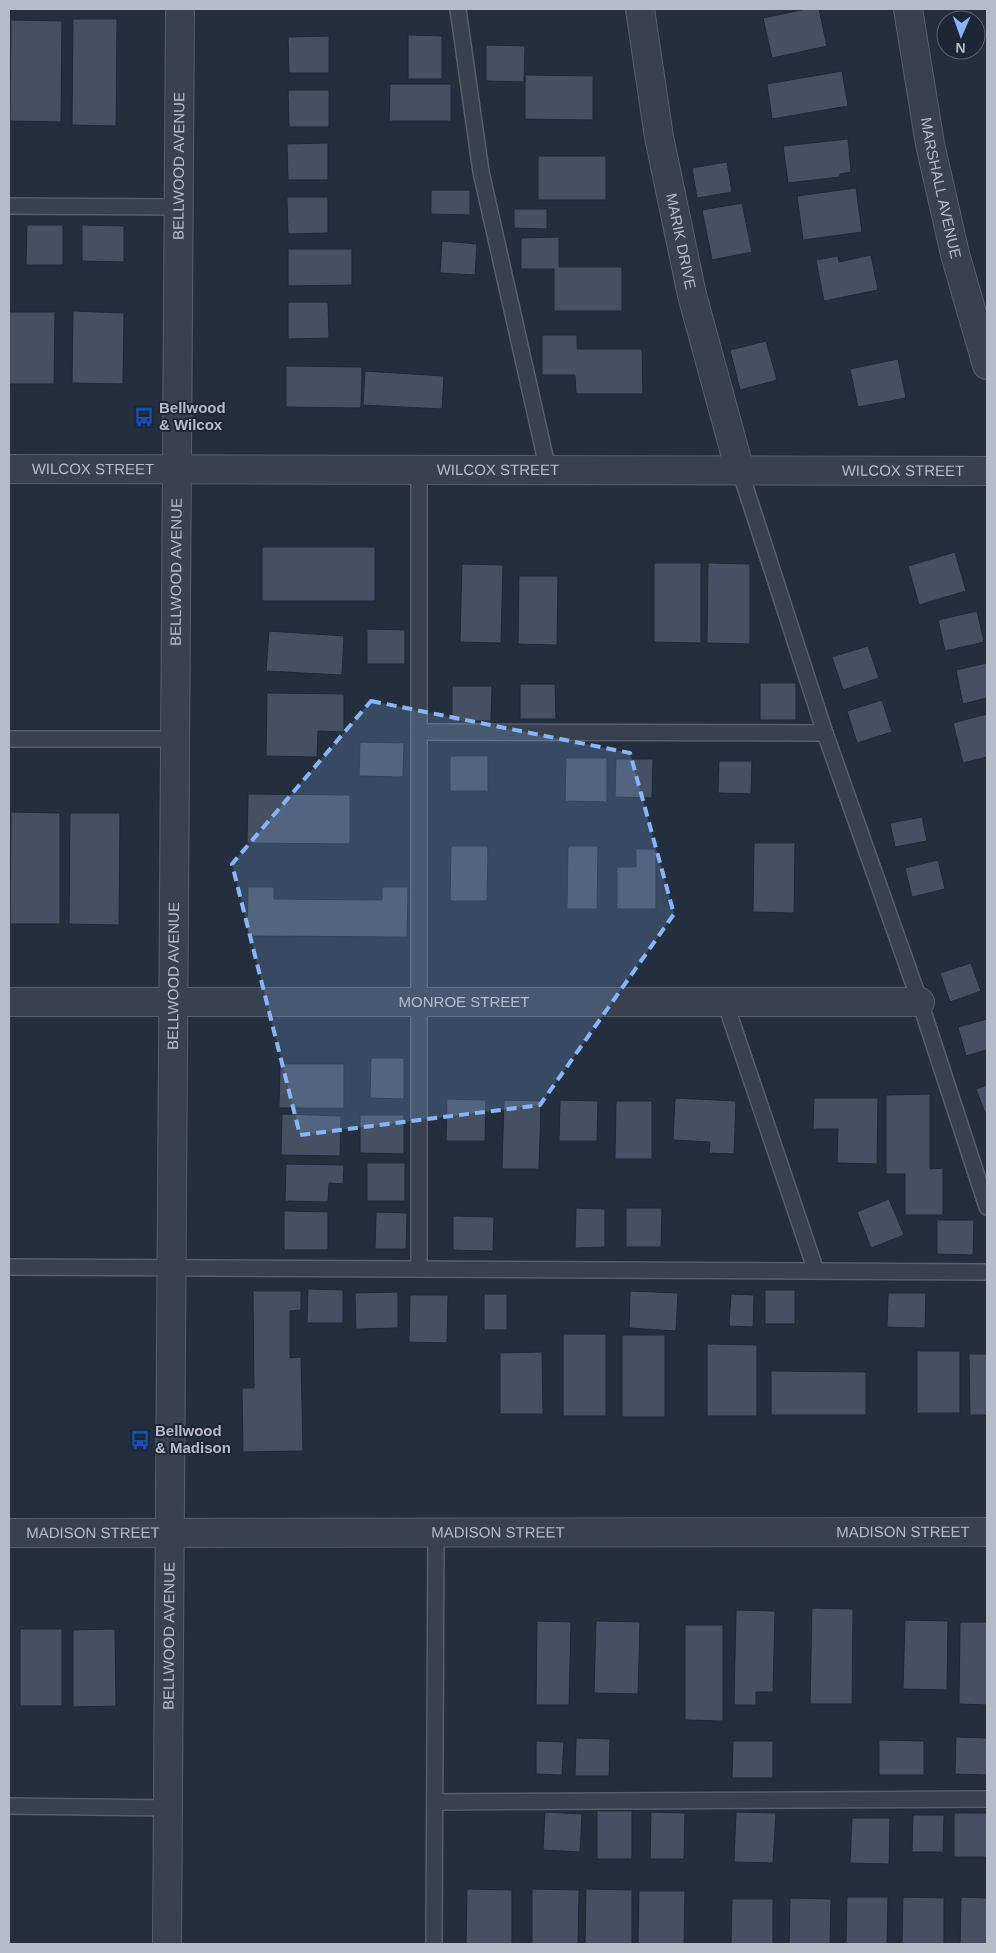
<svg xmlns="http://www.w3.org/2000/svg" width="996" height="1953" viewBox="0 0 996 1953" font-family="Arial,sans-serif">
<rect width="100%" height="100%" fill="#242f3e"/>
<g fill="#455162" stroke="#1f2835">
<polygon points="806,9 819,9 827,46 772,58 763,18"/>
<polygon points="73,19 117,19 116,126 72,125"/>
<polygon points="11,20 62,21 61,122 10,121"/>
<polygon points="408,35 442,36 442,79 408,79"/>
<polygon points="329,36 329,73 289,73 288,37"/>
<polygon points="486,45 525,46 524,82 486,81"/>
<polygon points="842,71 848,106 772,119 767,84"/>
<polygon points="525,75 593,76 593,120 525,119"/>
<polygon points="390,84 451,84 451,121 389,121"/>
<polygon points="288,90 329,90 329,127 289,127"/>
<polygon points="848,139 851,172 840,174 840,177 788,183 783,146"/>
<polygon points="328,143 328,180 288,180 287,144"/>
<rect x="538" y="156" width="68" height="44"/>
<polygon points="727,162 732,192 697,198 692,168"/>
<polygon points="856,188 862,232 803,240 797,196"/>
<polygon points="431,190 470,190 470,215 431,214"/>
<polygon points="287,197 328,197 328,233 288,234"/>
<polygon points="742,203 752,252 712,260 702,210"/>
<polygon points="514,209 547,209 547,229 514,228"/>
<polygon points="27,225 63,225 63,265 26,265"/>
<polygon points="82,225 124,226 124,262 82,261"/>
<polygon points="559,237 559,267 622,267 622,311 554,311 554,269 521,269 521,238"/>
<polygon points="442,241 477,244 475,275 440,273"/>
<polygon points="288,249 352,249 352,285 288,286"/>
<polygon points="871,255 878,290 824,301 816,260 838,256 839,262"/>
<polygon points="288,302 328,302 329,338 288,339"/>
<polygon points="73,311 124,313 123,384 72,383"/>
<polygon points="9,312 55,312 54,384 9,384"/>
<polygon points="542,335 577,335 577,349 642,349 643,394 576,394 575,375 542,375"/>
<polygon points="766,341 777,380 740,390 730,350"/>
<polygon points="898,359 906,398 858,407 850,369"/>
<polygon points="286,366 362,367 361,408 286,407"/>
<polygon points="365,371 444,376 442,409 363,405"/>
<rect x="262" y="547" width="113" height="54"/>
<polygon points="955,552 966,591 919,605 908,566"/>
<polygon points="654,563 701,563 701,643 654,642"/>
<polygon points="708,563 750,564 750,644 707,643"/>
<polygon points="462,564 503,565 501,643 460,642"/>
<polygon points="519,576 558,576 557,645 518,644"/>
<polygon points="977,611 984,642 945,651 938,620"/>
<polygon points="367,629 405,630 405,664 367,664"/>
<polygon points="269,631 344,636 342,675 266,671"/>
<polygon points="868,646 879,678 843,690 832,657"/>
<polygon points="987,663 987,698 963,704 956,670"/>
<rect x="760" y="683" width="36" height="37"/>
<polygon points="520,684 555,684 556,719 520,719"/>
<polygon points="452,686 492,686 491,721 452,721"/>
<polygon points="267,693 344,694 344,732 318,731 317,757 266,756"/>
<polygon points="882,700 892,732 857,743 847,711"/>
<polygon points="987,714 987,757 963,763 953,723"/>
<polygon points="360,742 404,743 403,777 359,776"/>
<rect x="450" y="756" width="38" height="35"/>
<polygon points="566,758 607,758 607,802 565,801"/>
<polygon points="616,759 653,759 652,798 615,797"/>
<polygon points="719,761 752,761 751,794 718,793"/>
<polygon points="248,794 350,795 350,844 247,843"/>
<polygon points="11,812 60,813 60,924 10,924"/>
<polygon points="70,813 120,813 119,925 69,924"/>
<polygon points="922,817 927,841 895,847 890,823"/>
<polygon points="754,843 795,843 794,913 753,912"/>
<polygon points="451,846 488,846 487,901 450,901"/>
<polygon points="568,846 598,846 597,909 567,909"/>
<polygon points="636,849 656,849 656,909 617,909 617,867 636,867"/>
<polygon points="938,860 945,889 912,897 905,868"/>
<polygon points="248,887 274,887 274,899 382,900 382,887 408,887 407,937 247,936"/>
<polygon points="971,963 981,991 950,1002 940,973"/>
<polygon points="987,1019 987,1050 966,1056 958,1027"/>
<polygon points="371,1058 404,1058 404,1099 370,1098"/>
<polygon points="280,1064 344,1064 344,1108 279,1108"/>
<polygon points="987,1085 987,1112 985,1113 976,1089"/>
<polygon points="930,1094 930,1169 943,1168 943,1215 905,1215 905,1174 886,1174 886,1095"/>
<polygon points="675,1098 736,1101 734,1154 709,1153 710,1142 673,1140"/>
<polygon points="814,1098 878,1098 877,1164 837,1163 838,1129 813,1129"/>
<polygon points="447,1099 486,1100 485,1141 446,1141"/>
<polygon points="504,1100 541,1101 539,1169 502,1169"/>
<polygon points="560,1100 598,1101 597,1141 559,1141"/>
<polygon points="616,1101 652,1101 652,1159 615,1159"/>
<polygon points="282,1114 341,1116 340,1156 281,1155"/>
<polygon points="360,1115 404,1115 404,1154 360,1153"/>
<rect x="367" y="1163" width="38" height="38"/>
<polygon points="286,1164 344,1165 343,1184 329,1183 328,1202 285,1201"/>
<polygon points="889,1199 904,1235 871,1248 857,1212"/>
<polygon points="576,1208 605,1209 605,1247 575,1248"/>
<polygon points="626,1208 662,1208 661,1247 626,1247"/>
<polygon points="284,1211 328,1212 328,1250 284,1250"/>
<polygon points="376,1212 407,1213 406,1249 375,1249"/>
<polygon points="453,1216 494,1217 493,1251 453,1250"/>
<polygon points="937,1220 974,1220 973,1255 937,1254"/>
<polygon points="308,1289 343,1290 343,1323 307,1323"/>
<rect x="765" y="1290" width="30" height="34"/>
<polygon points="253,1291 301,1291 301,1310 290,1311 290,1358 301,1357 303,1451 243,1452 242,1388 254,1388"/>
<polygon points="630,1291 678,1293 676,1331 629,1328"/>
<polygon points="398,1292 398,1328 356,1329 355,1293"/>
<polygon points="888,1293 926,1293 925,1328 887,1327"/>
<rect x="484" y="1294" width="23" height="36"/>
<polygon points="731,1294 754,1295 753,1327 729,1326"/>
<polygon points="410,1295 448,1295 447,1343 409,1342"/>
<rect x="563" y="1334" width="43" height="82"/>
<rect x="622" y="1335" width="43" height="82"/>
<polygon points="707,1344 757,1345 757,1416 707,1416"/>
<rect x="917" y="1351" width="43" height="62"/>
<polygon points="542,1352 543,1414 500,1414 500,1353"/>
<polygon points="969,1354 987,1354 987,1415 970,1415"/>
<polygon points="771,1371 866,1372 866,1415 771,1415"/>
<polygon points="812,1608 853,1609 852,1704 810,1704"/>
<polygon points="736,1610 775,1611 773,1692 756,1692 756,1705 734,1705"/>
<polygon points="905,1620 948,1621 947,1690 903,1689"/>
<polygon points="537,1621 571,1622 569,1705 536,1705"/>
<polygon points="596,1621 640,1622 638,1694 594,1693"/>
<polygon points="960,1622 987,1622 987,1705 959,1704"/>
<polygon points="685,1625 723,1625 723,1721 685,1720"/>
<rect x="9" y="1627" width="1" height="77"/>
<rect x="20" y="1629" width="42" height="77"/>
<polygon points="115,1629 116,1706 73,1707 73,1630"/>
<polygon points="956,1737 987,1738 987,1775 955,1774"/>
<polygon points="576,1738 610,1739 609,1776 575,1776"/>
<polygon points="879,1740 924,1741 924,1775 879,1775"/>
<polygon points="536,1741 564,1742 562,1775 536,1774"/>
<polygon points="733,1741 773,1741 773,1778 732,1778"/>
<rect x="597" y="1811" width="35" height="48"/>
<polygon points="545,1812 582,1814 580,1852 543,1850"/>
<polygon points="651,1812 685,1813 684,1859 650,1859"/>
<polygon points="736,1812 776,1813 773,1863 734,1862"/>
<rect x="954" y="1813" width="33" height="44"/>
<polygon points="913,1815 944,1815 943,1852 912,1852"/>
<polygon points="852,1818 890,1818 889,1864 850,1863"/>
<polygon points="467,1889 512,1890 512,1944 466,1944"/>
<polygon points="532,1889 579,1890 578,1944 532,1944"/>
<polygon points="586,1889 632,1890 632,1944 585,1944"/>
<polygon points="639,1891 685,1891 684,1944 638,1944"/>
<polygon points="847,1897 888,1897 887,1944 846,1944"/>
<polygon points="903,1897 944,1898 944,1944 902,1944"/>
<polygon points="961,1897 987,1898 987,1944 960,1944"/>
<polygon points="790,1898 831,1899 830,1944 789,1944"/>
<polygon points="732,1899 773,1899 773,1944 731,1944"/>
</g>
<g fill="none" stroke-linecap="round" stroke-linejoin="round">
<defs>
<g id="service">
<polyline points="458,9 481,172 548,470"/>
<polyline points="9,206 179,207"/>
<polyline points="740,471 825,733 920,1002 987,1207"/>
<polyline points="419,732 825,733"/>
<polyline points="9,739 174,739"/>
<polyline points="725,1002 816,1271"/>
<polyline points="9,1267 987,1272"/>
<polyline points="419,1269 419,469"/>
<polyline points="435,1802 987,1799"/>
<polyline points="9,1806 169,1808"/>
<polyline points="434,1944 436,1533"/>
</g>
<g id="minor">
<path id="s1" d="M640 9 659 137 692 295 740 471"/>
<path id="s2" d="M908 9 930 144 955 254 987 365"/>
<path id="s3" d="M9 469 987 471"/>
<path id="s4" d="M9 1002H920"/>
<path id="s5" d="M167 1944 180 9"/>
</g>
<g id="tertiary">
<path id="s6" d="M9 1533 987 1532"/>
</g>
</defs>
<use href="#service" stroke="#565f6c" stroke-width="18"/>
<use href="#minor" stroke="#565f6c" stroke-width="30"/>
<use href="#tertiary" stroke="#565f6c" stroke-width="30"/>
<use href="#service" stroke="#38414e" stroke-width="15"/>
<use href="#minor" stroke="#38414e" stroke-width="28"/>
<use href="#tertiary" stroke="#38414e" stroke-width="28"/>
</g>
<path fill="#8ab4f8" fill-opacity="0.2" stroke="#8ab4f8" stroke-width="4" stroke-dasharray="10 6" stroke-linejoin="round" d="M371 701 630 753 674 914 540 1105 300 1135 232 864Z"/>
<defs>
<symbol id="bus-bare" viewBox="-9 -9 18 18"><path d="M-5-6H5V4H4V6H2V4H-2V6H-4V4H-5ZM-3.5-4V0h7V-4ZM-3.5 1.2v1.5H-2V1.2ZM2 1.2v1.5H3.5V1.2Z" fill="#1a4fb4" stroke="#1d2633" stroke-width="2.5" paint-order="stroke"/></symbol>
</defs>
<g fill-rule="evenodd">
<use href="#bus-bare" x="130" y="403" width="28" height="28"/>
<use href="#bus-bare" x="126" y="1426" width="28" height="28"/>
</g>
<g text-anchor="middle" stroke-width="4" stroke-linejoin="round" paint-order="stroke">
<g font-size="15" fill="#b4bcc9" stroke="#1d2633">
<text dy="5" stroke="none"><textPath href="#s5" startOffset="1778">BELLWOOD AVENUE</textPath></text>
<text dy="5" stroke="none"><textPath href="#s2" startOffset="182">MARSHALL AVENUE</textPath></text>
<text dy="5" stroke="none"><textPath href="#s1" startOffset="236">MARIK DRIVE</textPath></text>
<text dy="5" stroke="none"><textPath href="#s3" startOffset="84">WILCOX STREET</textPath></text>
<text dy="5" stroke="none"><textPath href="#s3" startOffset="489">WILCOX STREET</textPath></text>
<text dy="5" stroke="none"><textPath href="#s3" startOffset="894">WILCOX STREET</textPath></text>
<text dy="5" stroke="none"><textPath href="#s5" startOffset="1372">BELLWOOD AVENUE</textPath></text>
<text dy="5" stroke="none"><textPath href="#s5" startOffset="968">BELLWOOD AVENUE</textPath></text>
<text dy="5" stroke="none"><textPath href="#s4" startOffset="455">MONROE STREET</textPath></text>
<text dy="5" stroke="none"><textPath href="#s6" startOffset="894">MADISON STREET</textPath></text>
<text dy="5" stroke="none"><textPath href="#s6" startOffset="84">MADISON STREET</textPath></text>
<text dy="5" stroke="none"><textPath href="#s6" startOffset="489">MADISON STREET</textPath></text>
<text dy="5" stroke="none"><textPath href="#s5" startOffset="308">BELLWOOD AVENUE</textPath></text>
</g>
<g font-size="15" font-weight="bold" fill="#b4bcc9" stroke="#1d2633" text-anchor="start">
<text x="159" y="413">Bellwood<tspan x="159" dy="17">&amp; Wilcox</tspan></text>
<text x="155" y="1436">Bellwood<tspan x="155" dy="17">&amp; Madison</tspan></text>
</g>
</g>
<rect width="996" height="1953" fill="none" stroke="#b4bcc9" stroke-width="20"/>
<g transform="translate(961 35) rotate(182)"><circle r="24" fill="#1d2633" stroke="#59626f"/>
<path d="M0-4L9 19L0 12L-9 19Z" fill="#8ab4f8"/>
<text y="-8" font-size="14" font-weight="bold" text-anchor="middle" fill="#b4bcc9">N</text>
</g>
</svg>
